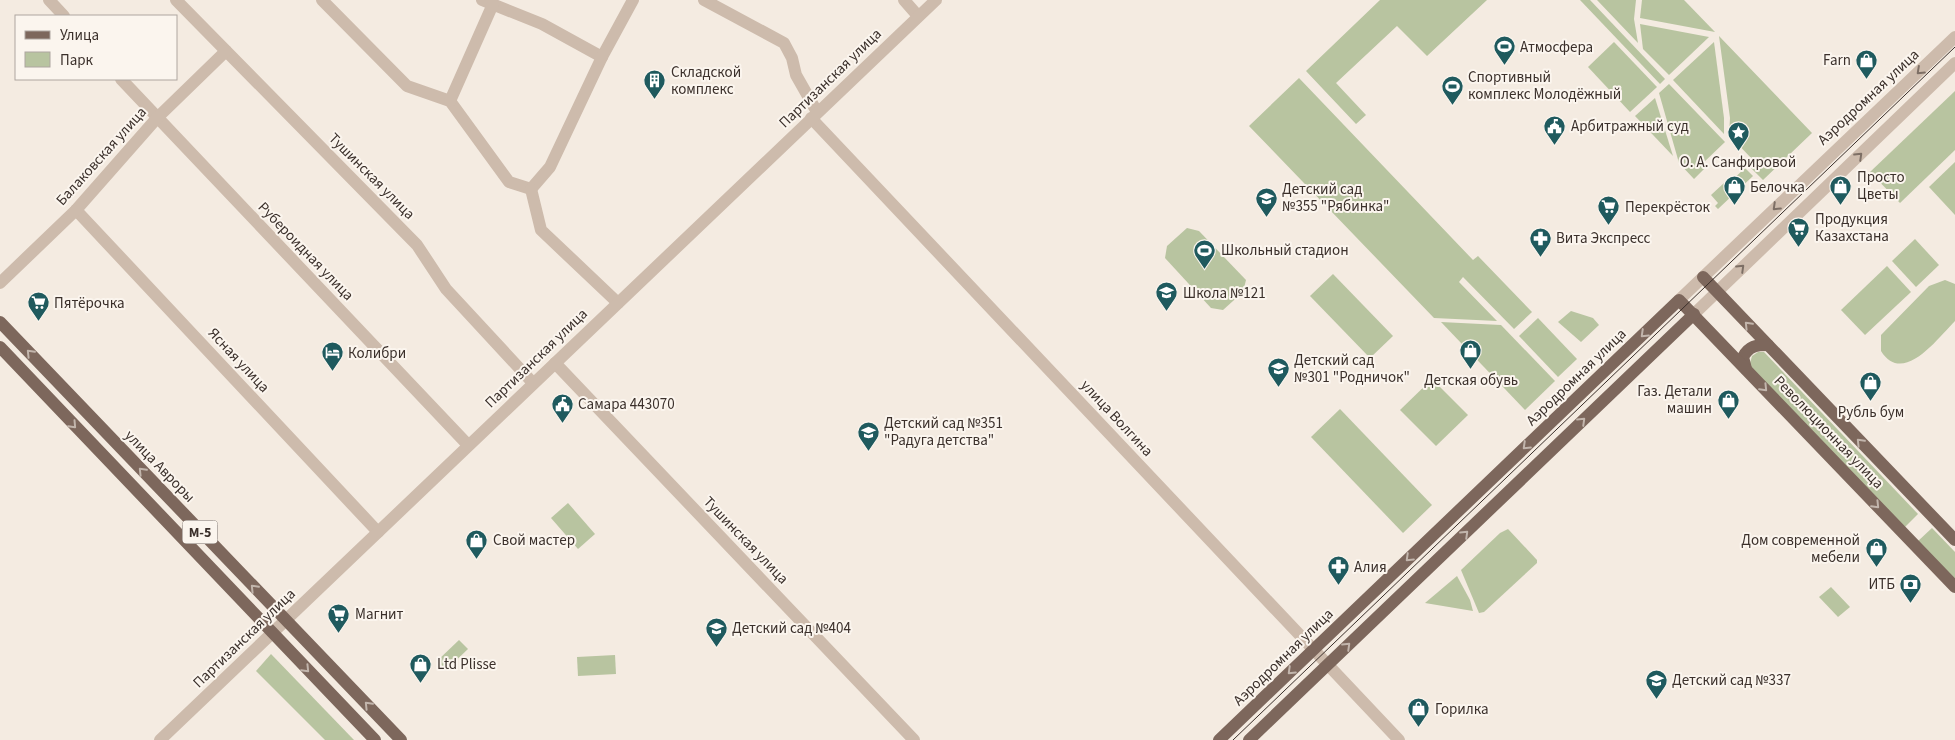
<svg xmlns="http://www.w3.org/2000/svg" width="1955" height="740" viewBox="0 0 1955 740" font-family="'Source Sans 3',sans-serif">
<rect width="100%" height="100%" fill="#f4ebe1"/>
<g fill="#b8c4a0">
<polygon points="1380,0 1487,0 1427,56 1397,26 1336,83 1366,115 1356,124 1306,71"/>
<polygon points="1580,0 1590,0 1665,79 1660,84"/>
<polygon points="1597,0 1636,0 1634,19 1638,43"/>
<polygon points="1642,0 1684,0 1715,32 1640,18"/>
<polygon points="1640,24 1709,37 1669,75 1643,49"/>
<polygon points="1719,36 1812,133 1763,180 1748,165 1753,160 1729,135 1730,118"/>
<polygon points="1614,42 1657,87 1630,112 1588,67"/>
<polygon points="1714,42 1724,118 1724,134 1673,80"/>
<polygon points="1299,78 1473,260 1478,256 1532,312 1514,329 1463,277 1459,282 1497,321 1434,318 1249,126"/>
<polygon points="1669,84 1725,142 1703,163 1706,167 1694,179 1679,163 1659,93"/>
<polygon points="1955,91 1955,150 1900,203 1870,172"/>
<polygon points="1655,98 1673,156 1635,116"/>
<polygon points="1955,162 1955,215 1929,187"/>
<polygon points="1745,168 1753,176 1718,209 1715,206 1718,203 1711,195 1724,183 1726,186"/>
<polygon points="1187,228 1199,231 1246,280 1243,292 1223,310 1211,308 1165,258 1167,246"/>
<polygon points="1915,239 1939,265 1916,287 1892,261"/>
<polygon points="1887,266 1911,292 1865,335 1841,310"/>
<polygon points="1333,274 1393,336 1370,358 1310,296"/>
<path d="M1945 280 1955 284V321C1937 339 1903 386 1881 351V335L1929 286Z"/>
<polygon points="1571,311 1593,318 1599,325 1581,342 1558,322"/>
<polygon points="1538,318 1577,359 1558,377 1519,336"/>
<polygon points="1441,322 1501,325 1555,381 1525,410"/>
<polygon points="1758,352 1764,352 1918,514 1904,528 1749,367 1752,356"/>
<polygon points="1432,379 1468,415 1436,446 1400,410"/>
<polygon points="1340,409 1432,505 1403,533 1311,437"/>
<polygon points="568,503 595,534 578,549 551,518"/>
<polygon points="1932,528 1955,552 1955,582 1917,542"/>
<polygon points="1508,529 1537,560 1537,563 1484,612 1479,613 1461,570 1500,533"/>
<polygon points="1457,576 1470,600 1473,611 1425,603"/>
<polygon points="1831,587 1850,607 1838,617 1819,597"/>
<polygon points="459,640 468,649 446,670 437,661"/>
<polygon points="271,654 354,740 325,740 256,671"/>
<polygon points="615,655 616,674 578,676 577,657"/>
</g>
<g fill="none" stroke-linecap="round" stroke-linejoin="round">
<g stroke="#cdbbac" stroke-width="12">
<polyline points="49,0 64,16"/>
<polyline points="176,0 417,245 446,289 533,383"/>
<polyline points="322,0 407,86 450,101 509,182 531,189"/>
<polyline points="482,0 542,24 602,57"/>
<polyline points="704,0 784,43 792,58 796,75 817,112"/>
<polyline points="904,0 918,16"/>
<polyline points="121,79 468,445"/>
<polyline points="450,101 493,4"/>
<polyline points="811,118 1399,740"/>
<polyline points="531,189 550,167 602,57 633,0"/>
<polyline points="531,189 541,230 618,303"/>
<polyline points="76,210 378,532"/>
<polyline points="0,283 76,210 157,118 226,51"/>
<polyline points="1679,300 1955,37"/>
<polyline points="1694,314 1955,63"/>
<polyline points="555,363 914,740"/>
<polyline points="160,740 936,0"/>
</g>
<g stroke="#7d675c" stroke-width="12">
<polyline points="1703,277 1955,540"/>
<polyline points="0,322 401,740"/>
<polyline points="0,347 375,740"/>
<path d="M1746 369 1743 357C1749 346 1756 345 1768 345"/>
<polyline points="1219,740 1679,300 1955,587"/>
<polyline points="1249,740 1694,314"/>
</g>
<polyline stroke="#3b302b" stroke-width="1" points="1233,740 1955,47"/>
</g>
<defs><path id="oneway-chevron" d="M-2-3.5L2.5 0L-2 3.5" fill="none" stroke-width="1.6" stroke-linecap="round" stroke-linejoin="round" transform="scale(1.25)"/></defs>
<g stroke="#7d6f65">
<use href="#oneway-chevron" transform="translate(1920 71) rotate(137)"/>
<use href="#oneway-chevron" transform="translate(1859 156) rotate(-44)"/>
<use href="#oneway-chevron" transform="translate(1776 207) rotate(136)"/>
<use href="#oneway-chevron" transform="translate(1741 268) rotate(-44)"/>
</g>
<g stroke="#c2b5ac">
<use href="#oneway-chevron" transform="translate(1748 325) rotate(-134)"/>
<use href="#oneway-chevron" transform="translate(1644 334) rotate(136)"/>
<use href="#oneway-chevron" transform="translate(30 353) rotate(-134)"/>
<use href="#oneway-chevron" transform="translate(1764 388) rotate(46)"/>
<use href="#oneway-chevron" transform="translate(1582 421) rotate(-44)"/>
<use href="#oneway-chevron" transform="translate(73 425) rotate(47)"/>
<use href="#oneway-chevron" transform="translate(1860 442) rotate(-134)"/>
<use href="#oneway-chevron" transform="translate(1526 446) rotate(136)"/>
<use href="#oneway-chevron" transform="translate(142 471) rotate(-134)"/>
<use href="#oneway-chevron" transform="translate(1876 505) rotate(46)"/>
<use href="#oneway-chevron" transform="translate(1465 534) rotate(-44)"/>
<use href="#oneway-chevron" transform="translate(1409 558) rotate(136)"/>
<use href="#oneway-chevron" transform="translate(254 588) rotate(-134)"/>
<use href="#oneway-chevron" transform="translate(1347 646) rotate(-44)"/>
<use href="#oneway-chevron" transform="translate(306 669) rotate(46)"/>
<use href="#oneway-chevron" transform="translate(1291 671) rotate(136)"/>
<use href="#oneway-chevron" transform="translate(368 705) rotate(-134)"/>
</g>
<defs>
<symbol id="stadium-pin" viewBox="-11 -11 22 30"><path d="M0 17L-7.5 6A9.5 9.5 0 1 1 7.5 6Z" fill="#1f5a5e" stroke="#fbf5ee"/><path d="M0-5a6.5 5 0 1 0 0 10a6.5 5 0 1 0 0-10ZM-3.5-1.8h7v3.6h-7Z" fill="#fff"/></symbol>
<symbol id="shop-pin" viewBox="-11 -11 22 30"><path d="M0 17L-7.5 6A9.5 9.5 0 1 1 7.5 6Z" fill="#1f5a5e" stroke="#fbf5ee"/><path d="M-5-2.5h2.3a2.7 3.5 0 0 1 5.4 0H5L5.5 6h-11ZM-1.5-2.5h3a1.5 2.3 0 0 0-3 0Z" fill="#fff"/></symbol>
<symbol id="building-pin" viewBox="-11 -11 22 30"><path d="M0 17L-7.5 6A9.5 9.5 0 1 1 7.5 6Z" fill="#1f5a5e" stroke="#fbf5ee"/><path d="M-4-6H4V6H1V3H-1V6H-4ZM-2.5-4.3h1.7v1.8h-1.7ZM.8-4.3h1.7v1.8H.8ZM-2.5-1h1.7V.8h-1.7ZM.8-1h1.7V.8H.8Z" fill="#fff"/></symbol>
<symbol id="civic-pin" viewBox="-11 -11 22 30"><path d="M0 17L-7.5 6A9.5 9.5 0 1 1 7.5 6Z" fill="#1f5a5e" stroke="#fbf5ee"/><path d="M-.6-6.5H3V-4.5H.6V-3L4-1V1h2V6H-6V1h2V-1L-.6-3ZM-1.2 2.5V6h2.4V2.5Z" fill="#fff"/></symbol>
<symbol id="sight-pin" viewBox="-11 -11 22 30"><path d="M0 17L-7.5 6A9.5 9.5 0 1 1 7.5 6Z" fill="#1f5a5e" stroke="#fbf5ee"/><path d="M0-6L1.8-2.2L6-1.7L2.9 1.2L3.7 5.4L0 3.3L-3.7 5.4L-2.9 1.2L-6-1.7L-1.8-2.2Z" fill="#fff"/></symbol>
<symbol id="school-pin" viewBox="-11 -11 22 30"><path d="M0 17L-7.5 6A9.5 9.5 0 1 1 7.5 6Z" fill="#1f5a5e" stroke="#fbf5ee"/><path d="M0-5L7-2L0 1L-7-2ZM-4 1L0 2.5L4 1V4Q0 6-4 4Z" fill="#fff"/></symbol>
<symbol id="supermarket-pin" viewBox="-11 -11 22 30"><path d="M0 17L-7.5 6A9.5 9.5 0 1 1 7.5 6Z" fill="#1f5a5e" stroke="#fbf5ee"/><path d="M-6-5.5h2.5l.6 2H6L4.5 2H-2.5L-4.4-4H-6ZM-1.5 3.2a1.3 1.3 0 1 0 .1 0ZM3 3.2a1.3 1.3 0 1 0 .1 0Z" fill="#fff"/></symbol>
<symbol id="pharmacy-pin" viewBox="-11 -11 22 30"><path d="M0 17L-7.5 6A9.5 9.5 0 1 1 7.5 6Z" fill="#1f5a5e" stroke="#fbf5ee"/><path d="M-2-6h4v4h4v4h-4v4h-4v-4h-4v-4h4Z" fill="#fff"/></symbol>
<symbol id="hotel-pin" viewBox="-11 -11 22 30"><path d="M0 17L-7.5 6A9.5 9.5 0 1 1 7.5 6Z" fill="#1f5a5e" stroke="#fbf5ee"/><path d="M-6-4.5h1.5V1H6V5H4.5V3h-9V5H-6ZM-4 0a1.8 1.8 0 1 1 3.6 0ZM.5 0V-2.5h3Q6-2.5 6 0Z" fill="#fff"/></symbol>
<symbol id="bank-pin" viewBox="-11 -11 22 30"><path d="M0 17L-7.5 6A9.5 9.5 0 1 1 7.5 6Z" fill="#1f5a5e" stroke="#fbf5ee"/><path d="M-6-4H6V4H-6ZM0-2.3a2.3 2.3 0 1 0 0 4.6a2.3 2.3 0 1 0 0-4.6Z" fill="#fff"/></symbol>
</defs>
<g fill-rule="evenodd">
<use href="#stadium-pin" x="1492" y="34" width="25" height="34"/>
<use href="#shop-pin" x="1854" y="48" width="25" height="34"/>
<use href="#building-pin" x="642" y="68" width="25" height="34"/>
<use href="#stadium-pin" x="1440" y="74" width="25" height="34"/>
<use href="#civic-pin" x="1542" y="114" width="25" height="34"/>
<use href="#sight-pin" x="1726" y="120" width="25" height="34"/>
<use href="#shop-pin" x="1828" y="174" width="25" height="34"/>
<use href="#shop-pin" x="1722" y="174" width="25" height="34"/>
<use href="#school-pin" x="1254" y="186" width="25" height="34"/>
<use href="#supermarket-pin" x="1596" y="194" width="25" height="34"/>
<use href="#supermarket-pin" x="1786" y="216" width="25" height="34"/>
<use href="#pharmacy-pin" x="1528" y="226" width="25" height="34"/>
<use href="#stadium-pin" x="1192" y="238" width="25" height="34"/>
<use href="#school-pin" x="1154" y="280" width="25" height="34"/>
<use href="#supermarket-pin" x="26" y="290" width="25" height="34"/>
<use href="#shop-pin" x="1458" y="338" width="25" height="34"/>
<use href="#hotel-pin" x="320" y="340" width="25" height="34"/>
<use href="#school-pin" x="1266" y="356" width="25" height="34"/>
<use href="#shop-pin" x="1858" y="370" width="25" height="34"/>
<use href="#shop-pin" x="1716" y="388" width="25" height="34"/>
<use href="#civic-pin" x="550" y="392" width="25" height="34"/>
<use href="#school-pin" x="856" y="420" width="25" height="34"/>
<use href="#shop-pin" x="464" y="528" width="25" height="34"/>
<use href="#shop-pin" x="1864" y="536" width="25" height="34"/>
<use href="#pharmacy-pin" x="1326" y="554" width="25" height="34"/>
<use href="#bank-pin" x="1898" y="572" width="25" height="34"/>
<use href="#supermarket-pin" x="326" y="602" width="25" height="34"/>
<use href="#school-pin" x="704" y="616" width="25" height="34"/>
<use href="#shop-pin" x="408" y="652" width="25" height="34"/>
<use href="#school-pin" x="1644" y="668" width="25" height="34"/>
<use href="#shop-pin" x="1406" y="696" width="25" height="34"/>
</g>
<g text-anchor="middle" stroke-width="4" stroke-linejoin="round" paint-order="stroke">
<rect fill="#fbf5ee" stroke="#756b66" stroke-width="1" x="182.5" y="520.5" width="35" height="23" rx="4"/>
<g font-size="14" font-weight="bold" fill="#3b302b">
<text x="200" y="537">М-5</text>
</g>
<g font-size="15" fill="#3b302b" stroke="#fbf5ee" text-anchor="start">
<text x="1520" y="52">Атмосфера</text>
<text x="1851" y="65" text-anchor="end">Farn</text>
<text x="671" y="77">Складской<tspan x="671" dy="17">комплекс</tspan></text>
<text x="1468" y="82">Спортивный<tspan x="1468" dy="17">комплекс Молодёжный</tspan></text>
<text x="1571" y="131">Арбитражный суд</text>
<text x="1738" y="167" text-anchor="middle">О. А. Санфировой</text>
<text x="1857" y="182">Просто<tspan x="1857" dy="17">Цветы</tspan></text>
<text x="1750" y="192">Белочка</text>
<text x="1282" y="194">Детский сад<tspan x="1282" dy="17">№355 "Рябинка"</tspan></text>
<text x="1625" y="212">Перекрёсток</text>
<text x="1815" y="224">Продукция<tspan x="1815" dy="17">Казахстана</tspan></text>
<text x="1556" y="243">Вита Экспресс</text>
<text x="1221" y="255">Школьный стадион</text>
<text x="1183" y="298">Школа №121</text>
<text x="54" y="308">Пятёрочка</text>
<text x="348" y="358">Колибри</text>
<text x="1294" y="365">Детский сад<tspan x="1294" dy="17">№301 "Родничок"</tspan></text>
<text x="1471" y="385" text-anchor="middle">Детская обувь</text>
<text x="1712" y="396" text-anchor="end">Газ. Детали<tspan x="1712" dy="17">машин</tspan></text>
<text x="578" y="409">Самара 443070</text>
<text x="1871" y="417" text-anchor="middle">Рубль бум</text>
<text x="884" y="428">Детский сад №351<tspan x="884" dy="17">"Радуга детства"</tspan></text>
<text x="493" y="545">Свой мастер</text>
<text x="1860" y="545" text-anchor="end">Дом современной<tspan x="1860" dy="17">мебели</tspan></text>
<text x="1354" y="572">Алия</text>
<text x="1895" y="589" text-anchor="end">ИТБ</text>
<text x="355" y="619">Магнит</text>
<text x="732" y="633">Детский сад №404</text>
<text x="437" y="669">Ltd Plisse</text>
<text x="1672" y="685">Детский сад №337</text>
<text x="1435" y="714">Горилка</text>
</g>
<g font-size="15" fill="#3b302b" stroke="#fbf5ee">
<text transform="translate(830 78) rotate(-44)" y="5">Партизанская улица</text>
<text transform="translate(1868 97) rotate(-43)" y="5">Аэродромная улица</text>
<text transform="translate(101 156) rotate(-48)" y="5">Балаковская улица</text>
<text transform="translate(372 176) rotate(45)" y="5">Тушинская улица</text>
<text transform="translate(306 251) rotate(46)" y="5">Рубероидная улица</text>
<text transform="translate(536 358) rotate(-44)" y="5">Партизанская улица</text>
<text transform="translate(239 360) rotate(47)" y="5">Ясная улица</text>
<text transform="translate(1576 377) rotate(-44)" y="5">Аэродромная улица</text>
<text transform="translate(1117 418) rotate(47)" y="5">улица Волгина</text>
<text transform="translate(1829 432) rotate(46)" y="5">Революционная улица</text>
<text transform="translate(160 466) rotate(46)" y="5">улица Авроры</text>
<text transform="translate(746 540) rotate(46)" y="5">Тушинская улица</text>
<text transform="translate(244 638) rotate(-44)" y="5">Партизанская улица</text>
<text transform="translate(1283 657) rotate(-44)" y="5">Аэродромная улица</text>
</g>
</g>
<rect x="15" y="15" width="162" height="65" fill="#fbf5ee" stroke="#aea6a0"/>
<rect x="25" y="31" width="25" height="8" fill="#7d675c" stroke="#aea6a0"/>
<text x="60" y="40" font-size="15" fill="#3b302b">Улица</text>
<rect x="25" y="52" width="25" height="15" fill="#b8c4a0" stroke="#aea6a0"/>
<text x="60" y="65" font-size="15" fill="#3b302b">Парк</text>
</svg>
